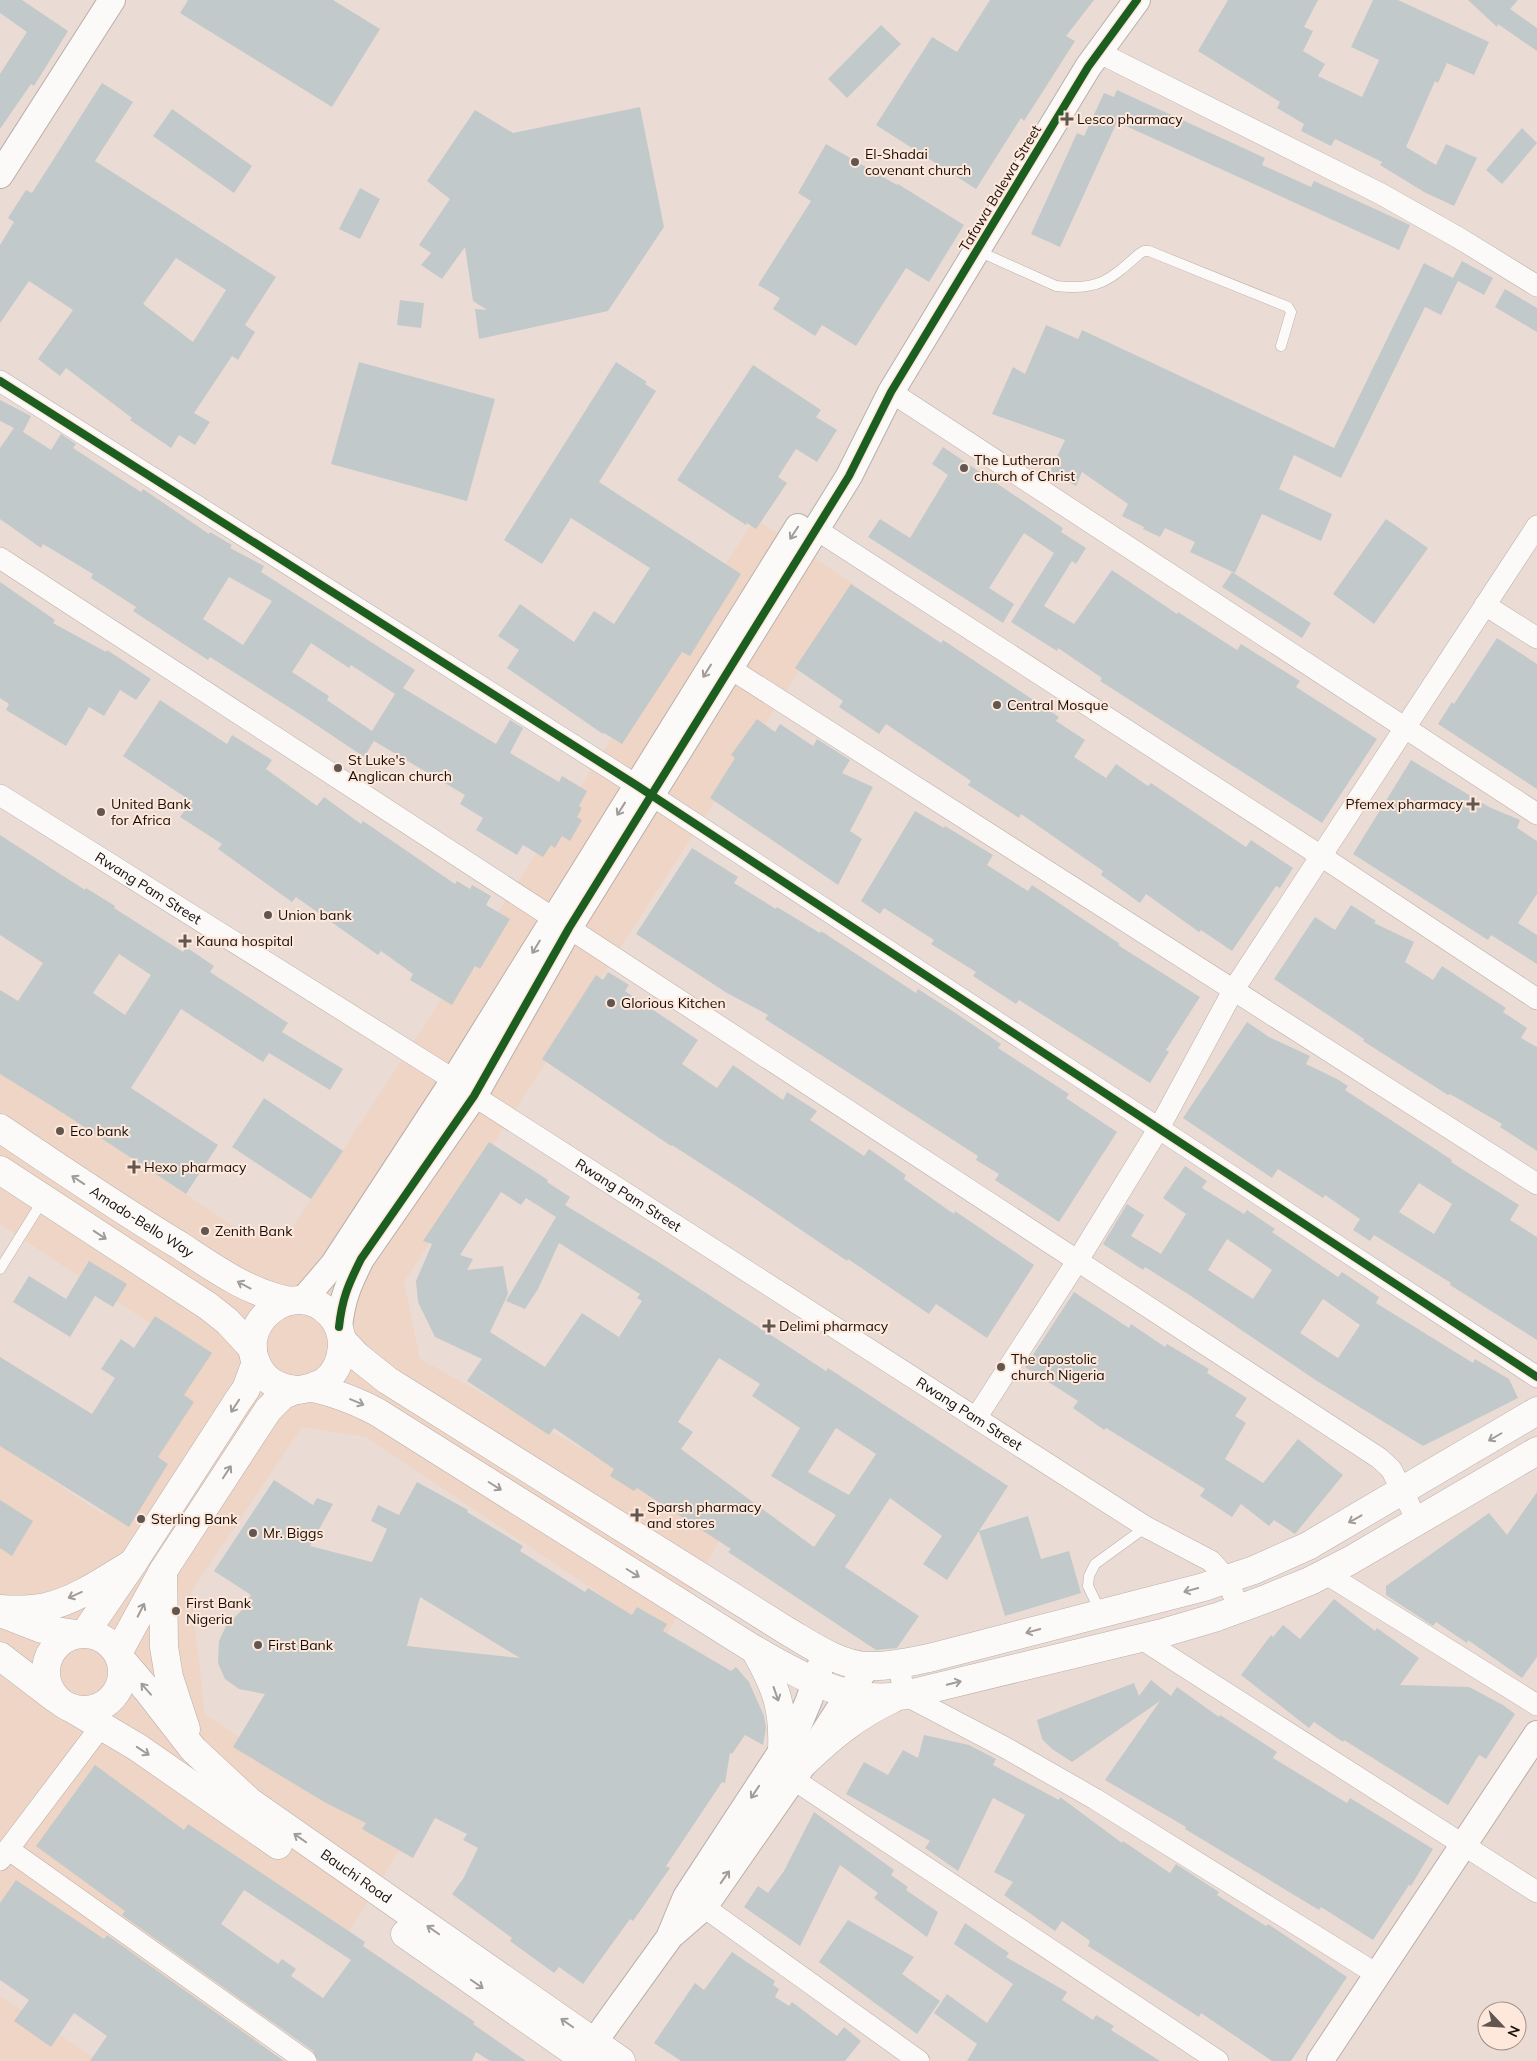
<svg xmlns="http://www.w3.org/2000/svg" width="1537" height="2061" viewBox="0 0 1537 2061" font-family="Mulish,sans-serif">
<rect width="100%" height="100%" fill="#eadcd4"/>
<g fill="#eed5c6">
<polygon points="755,519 855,585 404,1282 420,1359 726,1529 665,1638 366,1437 302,1427 191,1592 205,1714 402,1846 339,1948 108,1784 282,2007 250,2057 0,1932 0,1445 104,1515 204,1359 0,1224 0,1074 107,1141 246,1235 288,1234"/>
<polygon points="0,1996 99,2061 0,2061"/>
</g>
<g fill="#c2c9ca" fill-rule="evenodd">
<polygon points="0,0 22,0 68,31 34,86 31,84 0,129 0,74 27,32 0,13"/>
<polygon points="188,0 333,0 380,29 332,107 180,13"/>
<polygon points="990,0 1094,0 1066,36 1075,41 1024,121 1021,118 976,189 876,125 932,37 957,52"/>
<polygon points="1228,0 1318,0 1304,27 1313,31 1303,51 1325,64 1318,76 1362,97 1379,60 1351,47 1373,0 1398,0 1489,42 1474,75 1447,63 1438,83 1435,81 1406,147 1436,165 1446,144 1477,158 1454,206 1424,192 1380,165 1382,162 1335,139 1331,146 1301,131 1304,124 1277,108 1280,102 1198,51"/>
<polygon points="1468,0 1518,0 1510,9 1537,28 1537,51 1498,24 1497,27"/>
<polygon points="881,25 901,44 847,98 828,79"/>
<path d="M102 83 133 102 95 161 276 277 245 325 255 332 238 360 232 356 194 413 210 422 195 445 179 435 171 448 130 420 132 418 66 368 60 376 38 359 73 310 29 281 0 323V245L14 222 8 218 26 190 32 193ZM176 258 226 290 193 342 143 304Z"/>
<polygon points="1117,90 1265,158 1262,165 1311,187 1314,181 1410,225 1399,250 1117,122 1060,247 1031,234 1077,133 1084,136 1104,93 1114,97"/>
<polygon points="640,107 664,227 608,311 479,339 475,309 487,310 473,301 465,247 442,279 421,265 431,253 419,245 450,199 427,181 475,110 513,133"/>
<polygon points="172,109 252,166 234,193 153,136"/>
<polygon points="1522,128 1537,143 1502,184 1486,170"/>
<polygon points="826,144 897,185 898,184 964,225 929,282 906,268 856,346 822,325 815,336 773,309 780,298 758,285 811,201 798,193"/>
<polygon points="360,188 380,199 360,239 339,229"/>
<polygon points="1462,261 1493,278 1484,295 1458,281 1441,315 1425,307 1341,478 1294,455 1279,489 1332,514 1321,541 1262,514 1235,573 1190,552 1195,542 1165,528 1160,537 1143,529 1144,527 1122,516 1128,504 1082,472 1076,486 1050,471 1065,440 992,414 1013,367 1025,374 1046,325 1078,339 1082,330 1334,448 1424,263 1453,278"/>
<polygon points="1505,289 1537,308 1537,332 1495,307"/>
<polygon points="400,300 424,303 421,328 397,325"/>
<polygon points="359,362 495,399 467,501 331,464"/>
<polygon points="616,362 647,382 645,384 656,391 599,482 741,574 690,656 682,652 622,744 604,733 603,734 507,668 519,650 498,636 520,604 574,642 594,611 614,624 650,568 571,518 542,564 504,540"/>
<polygon points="753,365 821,410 816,417 837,430 817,462 796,449 778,477 787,483 756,529 747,523 746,525 677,480"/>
<path d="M0 400 31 416 23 432 51 450 61 434 76 444 73 448 141 492 143 489 209 534 210 532 232 545 230 548 264 566 261 572 415 670 403 688 496 744 510 720 523 728 510 753 559 782 562 776 587 791 579 806 582 808 577 817 582 820 570 841 562 836 555 848 551 845 543 857 523 845 517 855 476 830 483 818 460 804 465 795 374 741 364 757 312 722 210 657 208 660 133 611 136 607 91 578 93 574 43 544 41 548 0 519V448L14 428 0 421ZM229 577 272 601 243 645 203 619ZM311 643 349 668 351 665 395 694 372 731 327 700 329 696 292 672Z"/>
<polygon points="943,447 1063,528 1061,532 1086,548 1076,564 1072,561 1044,606 1074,624 1112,570 1177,614 1178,612 1237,650 1241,644 1300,681 1296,687 1377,739 1322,823 1100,681 1102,678 1058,648 1057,651 1011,622 1054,553 1024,533 989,588 1014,604 1003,623 868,537 880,519 910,538 948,475 932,464"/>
<polygon points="1386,519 1428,548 1374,624 1333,594"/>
<polygon points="1232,572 1311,623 1302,638 1222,587"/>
<polygon points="0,582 55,620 53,623 106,652 107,650 151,679 136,700 120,690 104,716 89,707 66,746 6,710 9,704 0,698"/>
<polygon points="851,584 941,643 943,640 1059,717 1056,721 1085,740 1074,757 1106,778 1116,764 1148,786 1151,783 1246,847 1251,840 1293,868 1280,888 1276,886 1232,951 1201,930 1199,932 1146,894 1140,903 1101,875 1103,871 1021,814 1019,818 968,785 971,781 886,724 879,734 839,707 843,701 795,668"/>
<polygon points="1497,638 1537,664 1537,789 1438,724 1452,702 1454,704"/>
<polygon points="160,700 227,744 232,735 272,760 266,769 317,806 324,797 361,824 363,821 455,884 457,881 470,889 472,885 491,896 486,905 510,919 480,969 475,966 452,1005 410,980 413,974 381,951 378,955 296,897 292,902 218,849 222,844 180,817 191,801 123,756"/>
<polygon points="757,719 775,732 780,724 813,746 817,739 850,760 842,773 873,787 850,831 862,839 838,885 710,798 735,758 731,755"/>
<polygon points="1411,760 1489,807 1520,820 1517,828 1537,841 1537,894 1518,923 1537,935 1537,964 1491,935 1488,940 1353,854"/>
<polygon points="915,811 944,828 945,826 993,855 987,865 1028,891 1032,885 1120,944 1118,945 1200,997 1166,1050 1169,1052 1150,1083 1019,1000 1016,1004 973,976 976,972 931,944 934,940 884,908 880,914 861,901"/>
<path d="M0 835 85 890 86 888 115 906 114 908 183 952 186 947 214 966 210 972 288 1023 282 1032 343 1069 330 1090 269 1053 263 1062 181 1009 131 1088 218 1145 186 1194 66 1115 0 1074V990L18 1001 43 963 0 935ZM119 954 151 975 125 1015 93 993Z"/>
<polygon points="692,848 738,877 734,883 776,909 777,907 820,933 821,931 916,993 918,989 957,1014 1001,1044 998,1048 1069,1094 1066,1098 1117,1132 1059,1222 995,1180 999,1174 976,1160 978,1156 765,1019 768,1015 727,993 636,934"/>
<polygon points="1351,905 1376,921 1374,923 1414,942 1405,962 1433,980 1442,966 1506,1008 1503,1012 1527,1028 1521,1038 1537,1047 1537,1151 1500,1127 1502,1124 1450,1094 1448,1095 1363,1041 1364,1039 1274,979 1315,917 1335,930"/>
<polygon points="608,972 629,985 625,991 698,1040 682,1064 717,1088 733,1065 783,1100 787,1092 817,1111 810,1120 864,1156 869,1149 906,1175 904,1179 954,1214 955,1211 1034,1265 987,1338 936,1304 929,1314 848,1259 847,1261 754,1198 672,1145 671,1146 542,1059 596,975 603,980"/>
<path d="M1247 1022 1269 1037 1310 1056 1306 1064 1337 1079 1348 1086 1345 1090 1452 1160 1451 1162 1519 1205 1510 1220 1537 1237V1340L1450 1285 1451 1283 1374 1235 1370 1241 1353 1230 1360 1219 1325 1195 1323 1198 1278 1169 1272 1178 1183 1118ZM1419 1183 1452 1204 1434 1234 1399 1212Z"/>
<polygon points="264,1098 343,1151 311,1199 232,1147"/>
<path d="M489 1142 548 1180 547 1182 570 1197 565 1205 660 1263 826 1371 828 1368 1008 1486 979 1531 1028 1516 1041 1559 1069 1551 1081 1593 1005 1616 979 1531 947 1580 923 1564 942 1536 890 1498 845 1567 919 1616 897 1648 876 1650 728 1552 731 1549 637 1488 634 1491 610 1476 614 1469 554 1428 549 1435 467 1381 482 1359 435 1337 418 1302 416 1281 432 1244 423 1241ZM501 1192 521 1205 526 1198 556 1217 506 1301 525 1309 538 1289 559 1243 640 1294 637 1298 642 1301 619 1337 582 1313 545 1367 490 1332 508 1294 503 1266 467 1270 473 1259 460 1255ZM719 1358 760 1384 752 1396 800 1428 771 1476 836 1515 814 1547 681 1449 693 1432 678 1422ZM836 1428 876 1454 849 1495 808 1472Z"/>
<path d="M1185 1166 1207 1181 1202 1188 1244 1214 1247 1210 1275 1229 1272 1232 1338 1277 1342 1272 1379 1297 1376 1303 1473 1363 1475 1359 1509 1379 1518 1398 1423 1446 1317 1381 1191 1296 1145 1267 1143 1270 1103 1244 1127 1204 1144 1215 1131 1236 1161 1254 1186 1214 1163 1198ZM1227 1239 1272 1270 1253 1299 1208 1270ZM1323 1299 1360 1325 1338 1358 1300 1333Z"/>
<polygon points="89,1261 127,1284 113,1307 95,1296 70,1337 13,1302 29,1276 66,1299"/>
<polygon points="1074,1292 1129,1328 1131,1324 1165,1347 1167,1344 1209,1369 1207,1373 1247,1398 1235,1416 1246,1423 1225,1459 1263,1483 1298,1439 1343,1475 1295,1534 1274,1520 1269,1526 1241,1504 1232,1517 1200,1496 1205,1489 1106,1428 1104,1430 1073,1408 1078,1401 1025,1367"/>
<polygon points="155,1316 212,1353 184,1395 194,1402 158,1457 168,1464 129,1527 0,1446 0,1357 92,1414 115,1378 101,1369 121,1339 134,1348"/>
<path d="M274 1480 313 1505 317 1498 333 1504 310 1546 372 1562 387 1529 371 1521 378 1505 399 1515 417 1482 468 1510 467 1512 523 1546 520 1551 585 1592 588 1588 632 1615 637 1607 667 1624 663 1631 731 1671 736 1667 749 1682 764 1716 766 1728 763 1745 745 1735 732 1754 730 1753 725 1783 722 1782 666 1866 670 1868 633 1921 630 1919 583 1984 559 1967 554 1973 510 1941 512 1938 452 1894 463 1879 478 1848 463 1840 467 1834 435 1818 413 1858 362 1829 366 1823 326 1803 233 1747 265 1694 239 1689 225 1679 218 1663 219 1641 226 1626 241 1611 251 1595 214 1571ZM420 1597 520 1658 407 1646Z"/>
<polygon points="1537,1492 1537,1657 1522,1678 1468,1640 1467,1643 1436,1622 1433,1626 1386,1595 1386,1586 1489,1513 1507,1535"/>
<polygon points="0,1500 33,1521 12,1556 0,1548"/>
<polygon points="1334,1599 1375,1631 1377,1628 1419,1658 1400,1685 1469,1687 1503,1705 1515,1714 1486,1759 1479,1755 1448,1805 1344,1740 1343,1742 1314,1722 1309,1728 1241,1675 1271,1635 1273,1637 1283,1625 1300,1639"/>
<polygon points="1151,1680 1171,1696 1177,1687 1219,1717 1220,1715 1277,1752 1273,1758 1347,1803 1350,1798 1433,1849 1411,1886 1409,1885 1373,1940 1321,1907 1319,1910 1185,1829 1186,1827 1105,1780 1160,1701 1072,1762 1052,1749 1042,1739 1037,1720 1134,1683 1139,1696"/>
<polygon points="924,1735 969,1745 996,1759 993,1765 1059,1800 1060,1797 1122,1843 1123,1841 1170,1873 1176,1864 1219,1892 1217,1895 1266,1926 1268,1924 1347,1977 1291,2061 1272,2061 1201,2013 1199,2017 1088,1946 1090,1941 1062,1921 1055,1931 1004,1895 1013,1882 994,1872 1025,1815 993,1798 958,1871 925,1848 930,1841 846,1794 864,1762 888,1775 903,1750 918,1758"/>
<path d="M95 1765 184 1830 188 1824 365 1942 363 1946 475 2022 473 2024 526 2061H490L476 2052 472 2061H318L313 2051 122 1915 125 1911 36 1846ZM244 1890 351 1960 323 1998 291 1976 296 1969 282 1959 278 1964 221 1924Z"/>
<polygon points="814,1812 894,1870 891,1875 908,1887 906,1890 938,1912 927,1937 874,1898 878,1893 840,1865 800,1946 744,1907 758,1886 768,1893 784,1871"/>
<polygon points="16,1880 104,1939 107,1935 284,2061 90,2061 107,2036 74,2013 51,2047 14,2021 29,2000 0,1980 0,1903"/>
<polygon points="848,1920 914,1957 902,1974 940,2001 917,2034 819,1962"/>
<polygon points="965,1923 1009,1953 1006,1957 1067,1992 1062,2000 1093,2020 1096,2015 1114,2026 1111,2030 1160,2061 967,2061 977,2044 934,2013 947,1994 987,2023 1013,1984 954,1944"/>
<polygon points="732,1952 775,1981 773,1985 779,1989 775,1997 789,2006 792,2002 837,2036 844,2027 861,2041 845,2061 681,2061 654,2043 695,1983 704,1990"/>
</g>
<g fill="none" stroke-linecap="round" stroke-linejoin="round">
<defs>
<g id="service">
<path d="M978 251 1056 286C1098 291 1110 280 1139 254L1144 251H1149L1288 307 1291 312 1281 346"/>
<polyline points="0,1269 43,1200"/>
<polyline points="1101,1613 1088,1586 1089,1576 1095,1564 1146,1527"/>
</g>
<g id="minor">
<polyline points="1098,52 1381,194 1459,238 1537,286"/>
<polyline points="0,381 636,785 1537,1377"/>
<polyline points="891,392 1537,814"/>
<polyline points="817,530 1321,856 1537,999"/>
<polyline points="0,558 553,918"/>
<polyline points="1485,605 1537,638"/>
<polyline points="731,669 1537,1184"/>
<path id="s1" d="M0 795 454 1080 474 1096 1146 1527 1211 1561 1227 1579 1239 1609"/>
<polyline points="569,928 1379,1458 1391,1469 1417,1520"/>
<polyline points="976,1418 1078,1260 1159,1128 1234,989 1537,526"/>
<polyline points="1325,1573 1537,1705"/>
<polyline points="1140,1638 1537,1892"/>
<polyline points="898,1664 905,1695 1006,1748 1095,1799 1378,1975"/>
<polyline points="793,1779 1218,2061"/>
<polyline points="8,1849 306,2061"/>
<polyline points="0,1860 102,1725"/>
<polyline points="690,1899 704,1907 919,2061"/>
</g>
<g id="tertiary">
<polyline points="0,175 112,0"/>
<polyline points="303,1300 333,1265 454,1080 798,527"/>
<path d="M339 1327C342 1299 348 1285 361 1259L474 1096 569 928 849 476 891 392 1088 67 1137 0"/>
<polyline points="673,1934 704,1907 805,1762 867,1666"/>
<polyline points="581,2060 669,1938 686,1897 798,1726 809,1700 825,1653"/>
<polyline points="1320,2061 1537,1734"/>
</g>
<g id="primary">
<path id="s2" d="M0 1128C59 1168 118 1208 179 1245 214 1268 248 1293 290 1301"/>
<polyline points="0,1170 208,1306 227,1321 253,1349"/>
<path d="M342 1340 357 1356 387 1380 787 1631C811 1645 839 1665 868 1666 888 1667 909 1662 929 1658L1204 1587 1254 1570 1308 1546 1537 1411"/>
<path d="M310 1388C314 1386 320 1384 324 1382 345 1366 348 1333 330 1314 294 1275 231 1325 260 1370 268 1383 283 1389 298 1390 302 1390 306 1388 310 1388 317 1388 328 1392 335 1394 350 1399 364 1405 377 1412L755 1650C800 1675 851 1707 905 1695L1166 1632 1217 1617 1268 1598 1310 1581 1351 1560 1537 1451"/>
<polyline points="85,1633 133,1563 237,1402 246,1389 256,1362"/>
<path d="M755 1650C776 1687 784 1708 782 1751"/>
<polyline points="118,1653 163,1571 268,1410 283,1395 296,1390"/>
<path d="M805 1762C832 1736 858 1715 892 1699"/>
</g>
<g id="trunk">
<polyline points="163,1571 164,1647 169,1677 186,1729"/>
<path d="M0 1609C15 1610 31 1610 46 1607 77 1600 106 1579 133 1563"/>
<polyline points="1,1613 42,1629 76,1634"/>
<circle cx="84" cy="1672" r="38"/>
<polyline points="0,1656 56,1699"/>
<path id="s3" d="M120 1658 148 1691 193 1749 250 1802 621 2061"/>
<polyline points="71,1708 137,1747 278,1845"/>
<polyline points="405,1934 587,2061"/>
</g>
</defs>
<use href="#service" stroke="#baafa9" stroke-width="11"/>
<use href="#minor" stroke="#baafa9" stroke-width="22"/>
<use href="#tertiary" stroke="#baafa9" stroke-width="28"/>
<use href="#primary" stroke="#baafa9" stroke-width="29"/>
<use href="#trunk" stroke="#baafa9" stroke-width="29"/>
<use href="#service" stroke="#fcfaf9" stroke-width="10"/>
<use href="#minor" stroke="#fcfaf9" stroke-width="21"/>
<use href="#tertiary" stroke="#fcfaf9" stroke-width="26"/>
<use href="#primary" stroke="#fcfaf9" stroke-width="28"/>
<use href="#trunk" stroke="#fcfaf9" stroke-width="28"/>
<defs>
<g id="cycleway">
<polyline points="0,381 636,785 1537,1377"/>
<path d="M339 1327C342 1299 348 1285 361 1259L474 1096 569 928 849 476 891 392 1088 67 1137 0"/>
</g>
</defs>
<use href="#cycleway" stroke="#fee8db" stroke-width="11"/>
<use href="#cycleway" stroke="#1b5e20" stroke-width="8"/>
</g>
<defs><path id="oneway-shaft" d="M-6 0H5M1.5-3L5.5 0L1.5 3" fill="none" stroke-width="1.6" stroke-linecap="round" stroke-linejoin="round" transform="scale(1.25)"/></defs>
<g stroke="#a09c99">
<use href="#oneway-shaft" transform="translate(794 533) rotate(123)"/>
<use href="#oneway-shaft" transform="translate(707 671) rotate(122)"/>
<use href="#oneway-shaft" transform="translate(621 809) rotate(122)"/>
<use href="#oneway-shaft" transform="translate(536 947) rotate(121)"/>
<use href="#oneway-shaft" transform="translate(78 1180) rotate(-146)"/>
<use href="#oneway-shaft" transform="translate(100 1235) rotate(33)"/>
<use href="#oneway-shaft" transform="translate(244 1285) rotate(-152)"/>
<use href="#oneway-shaft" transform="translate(357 1402) rotate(23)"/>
<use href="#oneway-shaft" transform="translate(235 1406) rotate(123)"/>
<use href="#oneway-shaft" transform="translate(1495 1437) rotate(150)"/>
<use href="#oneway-shaft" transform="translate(227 1472) rotate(-57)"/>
<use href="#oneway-shaft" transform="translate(495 1486) rotate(32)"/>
<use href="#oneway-shaft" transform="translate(1355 1519) rotate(151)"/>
<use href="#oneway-shaft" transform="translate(633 1573) rotate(32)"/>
<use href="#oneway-shaft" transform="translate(1191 1590) rotate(165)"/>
<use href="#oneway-shaft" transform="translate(75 1595) rotate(156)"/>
<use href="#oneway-shaft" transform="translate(141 1610) rotate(-63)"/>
<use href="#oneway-shaft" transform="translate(1033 1631) rotate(165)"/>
<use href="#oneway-shaft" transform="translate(954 1683) rotate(-14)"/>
<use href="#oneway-shaft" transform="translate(146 1689) rotate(-131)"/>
<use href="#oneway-shaft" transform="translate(776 1694) rotate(71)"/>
<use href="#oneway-shaft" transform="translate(143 1751) rotate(34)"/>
<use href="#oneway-shaft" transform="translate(755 1792) rotate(124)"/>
<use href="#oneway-shaft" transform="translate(300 1838) rotate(-145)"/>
<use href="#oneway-shaft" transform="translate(725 1877) rotate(-55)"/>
<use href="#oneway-shaft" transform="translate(433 1930) rotate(-145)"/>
<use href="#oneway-shaft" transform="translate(477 1984) rotate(35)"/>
<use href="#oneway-shaft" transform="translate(567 2023) rotate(-145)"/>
</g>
<g fill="#615650" stroke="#fee8db" stroke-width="2">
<path d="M1064.5 111.5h5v5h5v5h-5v5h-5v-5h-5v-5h5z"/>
<circle cx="855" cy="162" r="5"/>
<circle cx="964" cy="468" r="5"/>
<circle cx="997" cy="705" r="5"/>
<circle cx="338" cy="768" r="5"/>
<path d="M1470.5 796.5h5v5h5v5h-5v5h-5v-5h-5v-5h5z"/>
<circle cx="101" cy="812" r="5"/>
<circle cx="268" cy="915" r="5"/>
<path d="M182.5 933.5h5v5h5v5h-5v5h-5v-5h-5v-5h5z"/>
<circle cx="611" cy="1003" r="5"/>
<circle cx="60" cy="1131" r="5"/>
<path d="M131.5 1159.5h5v5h5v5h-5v5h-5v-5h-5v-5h5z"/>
<circle cx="205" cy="1231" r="5"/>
<path d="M766.5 1318.5h5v5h5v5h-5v5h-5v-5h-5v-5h5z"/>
<circle cx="1001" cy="1367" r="5"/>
<path d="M634.5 1507.5h5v5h5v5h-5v5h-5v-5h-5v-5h5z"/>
<circle cx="141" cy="1519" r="5"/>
<circle cx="253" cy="1533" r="5"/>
<circle cx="176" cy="1611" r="5"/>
<circle cx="258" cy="1645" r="5"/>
</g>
<g text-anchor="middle" stroke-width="4" stroke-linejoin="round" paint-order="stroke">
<g font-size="14" fill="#170e09" stroke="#fee8db" text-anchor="start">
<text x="1077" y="124">Lesco pharmacy</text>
<text x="865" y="159">El-Shadai<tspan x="865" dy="16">covenant church</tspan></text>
<text x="974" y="465">The Lutheran<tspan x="974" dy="16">church of Christ</tspan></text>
<text x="1007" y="710">Central Mosque</text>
<text x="348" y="765">St Luke's<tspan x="348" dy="16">Anglican church</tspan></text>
<text x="111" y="809">United Bank<tspan x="111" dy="16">for Africa</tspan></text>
<text x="1463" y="809" text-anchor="end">Pfemex pharmacy</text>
<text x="278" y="920">Union bank</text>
<text x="196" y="946">Kauna hospital</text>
<text x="621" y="1008">Glorious Kitchen</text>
<text x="70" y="1136">Eco bank</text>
<text x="144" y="1172">Hexo pharmacy</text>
<text x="215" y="1236">Zenith Bank</text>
<text x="779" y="1331">Delimi pharmacy</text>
<text x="1011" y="1364">The apostolic<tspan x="1011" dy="16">church Nigeria</tspan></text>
<text x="647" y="1512">Sparsh pharmacy<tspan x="647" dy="16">and stores</tspan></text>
<text x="151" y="1524">Sterling Bank</text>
<text x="263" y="1538">Mr. Biggs</text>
<text x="186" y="1608">First Bank<tspan x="186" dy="16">Nigeria</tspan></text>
<text x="268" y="1650">First Bank</text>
</g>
<g font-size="14" fill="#170e09" stroke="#fee8db">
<text transform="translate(1000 188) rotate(-59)" y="5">Tafawa Balewa Street</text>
<text dy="5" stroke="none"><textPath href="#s1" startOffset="175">Rwang Pam Street</textPath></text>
<text dy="5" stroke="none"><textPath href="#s1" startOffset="745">Rwang Pam Street</textPath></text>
<text dy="5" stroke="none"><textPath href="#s2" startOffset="170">Amado-Bello Way</textPath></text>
<text dy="5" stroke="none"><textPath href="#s1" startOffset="1150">Rwang Pam Street</textPath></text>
<text dy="5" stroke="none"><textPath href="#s3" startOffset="324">Bauchi Road</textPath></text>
</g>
</g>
<g transform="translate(1502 2026) rotate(115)"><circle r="24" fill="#fee8db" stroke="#a29187"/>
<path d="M0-4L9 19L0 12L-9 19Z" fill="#615650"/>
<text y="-8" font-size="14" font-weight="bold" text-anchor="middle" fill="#170e09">N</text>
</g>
</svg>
